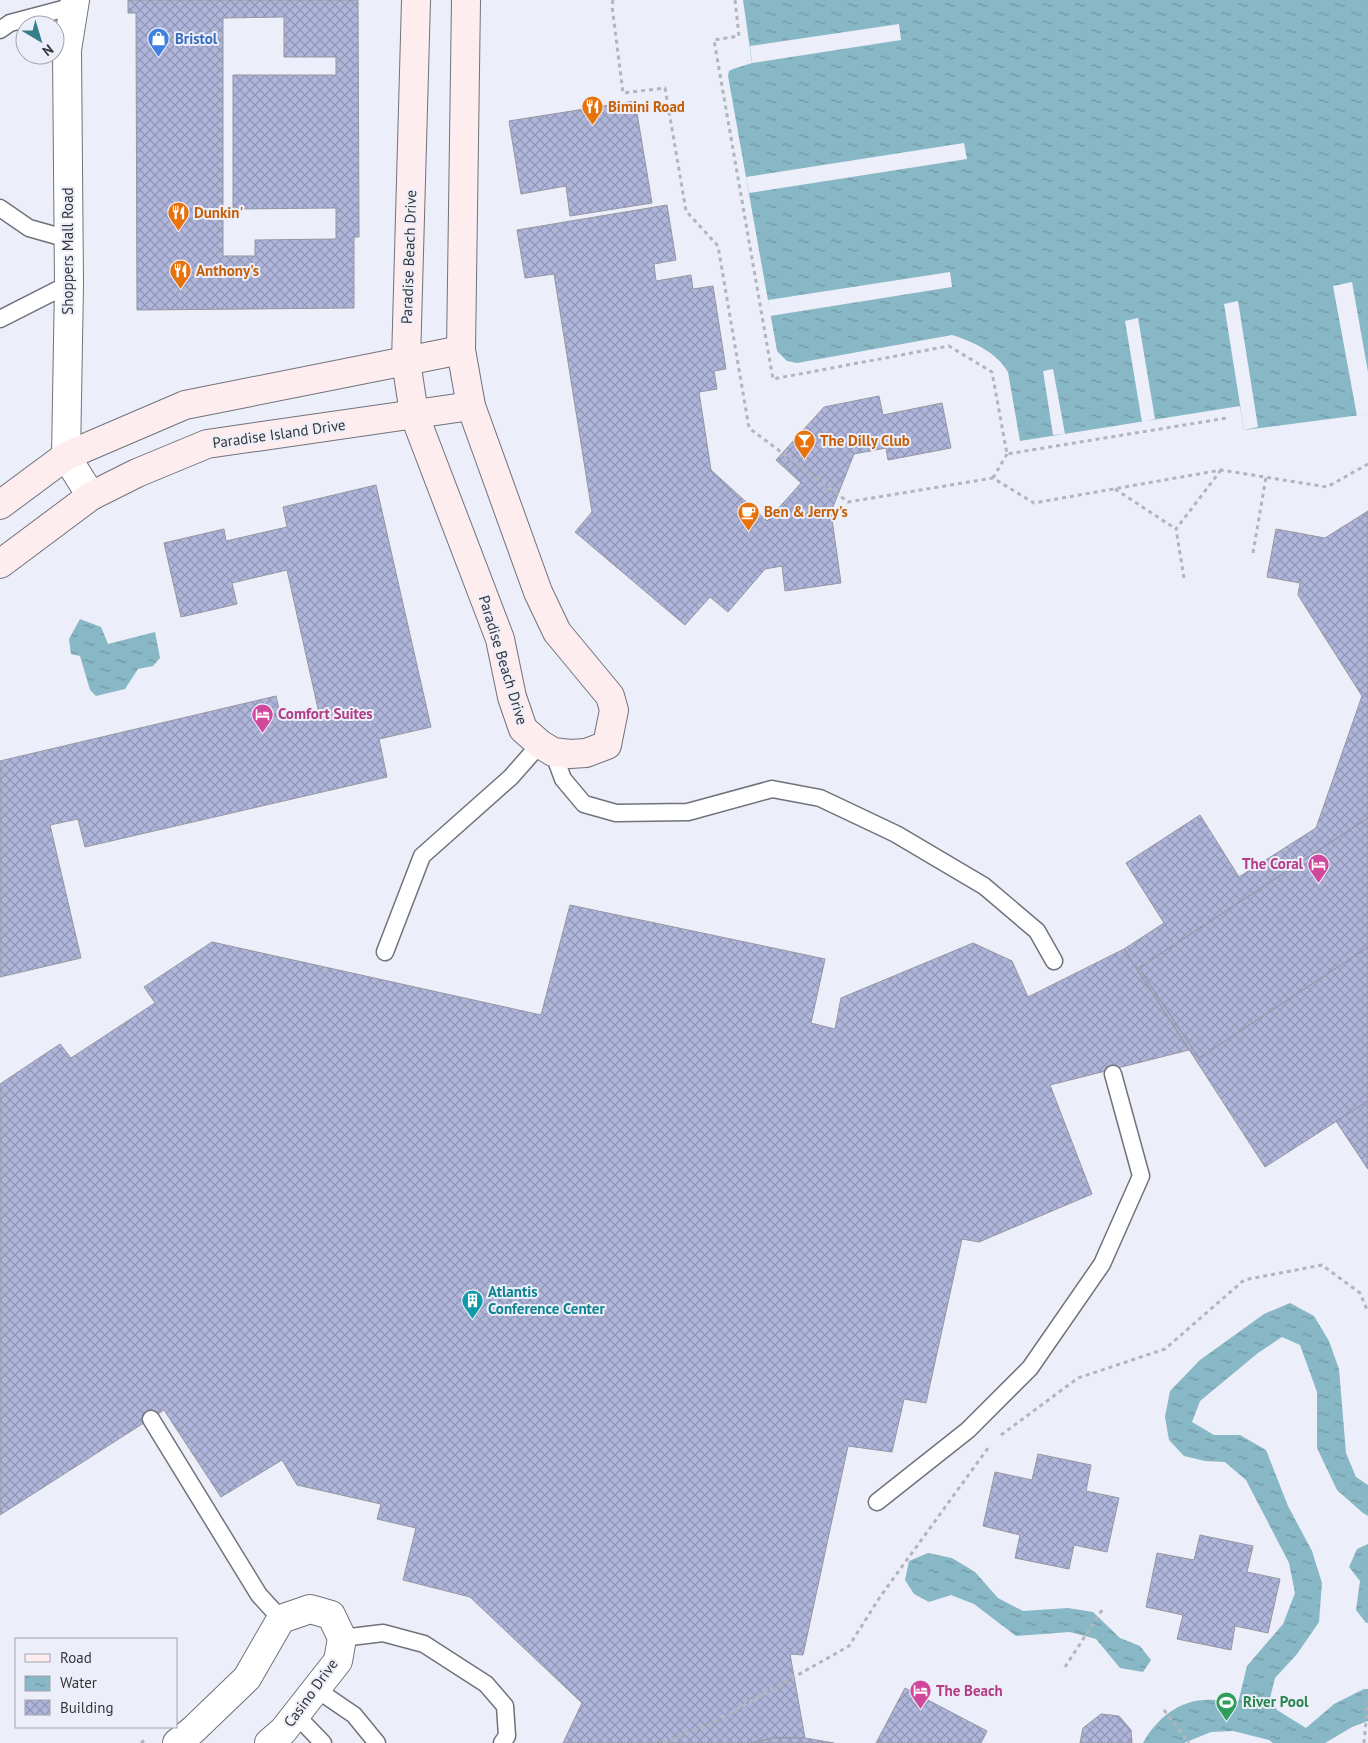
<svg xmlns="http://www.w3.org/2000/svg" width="1368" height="1743" viewBox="0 0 1368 1743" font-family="'PT Sans',sans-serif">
<defs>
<pattern id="water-ripples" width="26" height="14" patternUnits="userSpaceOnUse" patternTransform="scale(1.25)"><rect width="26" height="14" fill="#88b7c5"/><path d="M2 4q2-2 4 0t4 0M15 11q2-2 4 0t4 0" fill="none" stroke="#7096a1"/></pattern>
<pattern id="building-cross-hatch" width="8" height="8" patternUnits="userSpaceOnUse" patternTransform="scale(1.25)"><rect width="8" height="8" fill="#b0b6db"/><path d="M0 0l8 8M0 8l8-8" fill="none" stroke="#9095b3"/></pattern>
</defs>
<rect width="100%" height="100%" fill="#eceef9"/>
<g fill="url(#water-ripples)">
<path d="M743 0H1368V414L1244 430 1240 406 1020 441 1008 372C996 352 974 342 952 335L797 363 787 361 777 351 728 76 729 71 733 69 752 63Z"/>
<polygon points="80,619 101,627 108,644 155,632 160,658 153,666 138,669 125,689 96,696 90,690 80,656 71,654 69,639"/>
<path d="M1290 1303 1314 1316 1329 1341 1339 1369 1346 1453 1356 1477 1368 1485V1516L1363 1513 1337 1490 1317 1448V1392L1300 1345 1282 1337 1258 1353 1200 1401 1192 1422 1214 1435H1240L1266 1450 1288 1506 1312 1551 1322 1583 1319 1622 1297 1654 1275 1678 1270 1698 1277 1710 1306 1728 1334 1704 1364 1689H1368V1721L1352 1727 1325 1743H1273L1269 1740 1233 1731 1211 1732 1184 1743H1143C1158 1716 1183 1697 1215 1700 1223 1701 1231 1703 1238 1703L1247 1666 1283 1624 1295 1593 1289 1563 1246 1480 1225 1462 1205 1461 1184 1456 1169 1440 1165 1417 1170 1391 1200 1360 1264 1314Z"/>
<polygon points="1368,1544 1368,1623 1366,1623 1356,1610 1360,1581 1349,1567 1357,1549"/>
<polygon points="928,1553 952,1558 975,1572 998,1598 1023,1611 1068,1608 1093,1612 1120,1638 1140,1646 1151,1660 1143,1672 1120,1668 1096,1639 1070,1632 1016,1636 974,1604 951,1595 929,1602 914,1594 905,1580 909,1561"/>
</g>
<g fill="#eceef9">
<polygon points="899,24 901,40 752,63 750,46"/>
<polygon points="964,143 967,159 749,193 746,177"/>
<polygon points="950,272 952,287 770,316 768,300"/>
<polygon points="1352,282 1368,372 1368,414 1357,416 1333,286"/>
<polygon points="1238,301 1258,427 1244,430 1224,304"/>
<polygon points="1138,318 1155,419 1142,422 1125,321"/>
<polygon points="1053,369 1065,434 1053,435 1043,371"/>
</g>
<g fill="url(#building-cross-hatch)" stroke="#9597a1" fill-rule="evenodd">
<path d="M128 0H358L359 237H354V308L137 310 136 13H128ZM284 17V57H336V75H233V209L336 208V239L255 240V256H223V18Z"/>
<polygon points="635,101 652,203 570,216 566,186 521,194 509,121"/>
<polygon points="667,205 676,260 654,264 656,281 691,275 693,289 713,286 726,369 714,371 717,389 699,392 711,470 767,521 801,483 776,460 824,407 879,396 883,415 942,403 951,448 888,460 886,448 854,454 831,512 841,583 785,591 782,566 765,569 728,612 710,597 685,625 575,532 592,512 554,274 525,278 517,230"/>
<polygon points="376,485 431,727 379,739 387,777 85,847 78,819 50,825 81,958 0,977 0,761 276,696 282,721 319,713 287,570 232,583 237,604 181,617 164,543 224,529 226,541 287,527 283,507"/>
<polygon points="1368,511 1368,1101 1265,1167 1124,949 1164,923 1126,863 1200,815 1239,877 1316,828 1362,696 1298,595 1300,583 1267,577 1276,529 1325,538"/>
<polygon points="1368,818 1368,947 1199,1058 1139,968"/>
<polygon points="1368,818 1368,947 1199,1058 1139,968"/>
<polygon points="570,905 825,959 811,1023 835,1029 841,998 973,943 1012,961 1028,997 1124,949 1189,1050 1050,1085 1092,1194 979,1242 962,1239 926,1403 904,1399 892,1452 848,1446 803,1655 790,1654 805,1738 774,1738 751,1743 563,1743 582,1703 470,1597 403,1580 416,1528 377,1519 381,1504 297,1485 282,1460 221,1497 164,1410 0,1515 0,1084 60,1044 71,1058 155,1003 144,987 212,942 541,1015"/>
<polygon points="1368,1101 1368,1169 1336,1121"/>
<polygon points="1368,1101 1368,1169 1336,1121"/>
<polygon points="1038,1454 1091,1465 1086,1491 1119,1498 1107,1552 1074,1545 1069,1569 1015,1558 1020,1535 983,1526 995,1472 1032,1480"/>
<polygon points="1200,1535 1253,1546 1247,1572 1280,1579 1268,1633 1235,1626 1231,1650 1177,1639 1183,1615 1146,1607 1157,1553 1194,1560"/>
<polygon points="905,1688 987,1731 981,1743 876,1743"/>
<polygon points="1101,1714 1119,1716 1131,1730 1132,1743 1080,1743 1083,1728"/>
<polygon points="774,1738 805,1738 834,1743 751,1743"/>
</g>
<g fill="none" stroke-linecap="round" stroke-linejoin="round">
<defs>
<g id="lane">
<polyline points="0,30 10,23 74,6"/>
<polyline points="0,208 29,228 68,239"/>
<polyline points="0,319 69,284"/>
<polyline points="553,752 563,779 584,804 616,813 688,812 772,789 820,798 896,834 984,886 1037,931 1054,961"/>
<polyline points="385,952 422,856 511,777 540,744"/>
<polyline points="151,1419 259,1595 281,1619"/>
<polyline points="877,1502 968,1430 1030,1368 1102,1264 1141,1176 1113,1074"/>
<polyline points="342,1638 383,1633 424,1644 486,1684 505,1706 507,1736 502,1743"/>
<polyline points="316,1689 354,1715 377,1743"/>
<polyline points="296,1715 323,1743"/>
</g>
<g id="street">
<polyline points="75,0 67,50 69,284 66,456 91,496"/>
<polyline points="177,1743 193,1730 247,1678 281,1619 310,1609 331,1615 342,1638 338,1661 283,1731 269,1743"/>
</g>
<g id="secondary">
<polyline points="416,0 406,361 414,414 500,639 512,697 523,729 540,744 553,752 570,754 586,753 607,745 614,710 610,696 557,632 538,592 471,406 461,350 466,0"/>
<polyline points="0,505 66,456 185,405 461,350"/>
<polyline points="0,564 91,496 137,473 207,444 471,406"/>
</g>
</defs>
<use href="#lane" stroke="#70727c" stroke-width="19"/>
<use href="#street" stroke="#70727c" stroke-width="30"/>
<use href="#secondary" stroke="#70727c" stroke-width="30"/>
<g stroke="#b3b5bd" stroke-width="3" stroke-dasharray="4 4" stroke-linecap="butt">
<polyline points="613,0 612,6 623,93 665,88 686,211 718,246 749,428 848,502 993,478 1034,503 1221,470 1327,487 1368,464"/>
<polyline points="735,0 739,36 714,40 773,379 949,346 992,372 1007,454 1227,418"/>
<polyline points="993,478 1007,454"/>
<polyline points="1115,489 1176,529"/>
<polyline points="1253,553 1266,477"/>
<polyline points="1184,578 1176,529 1221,470"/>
<polyline points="1001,1435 1078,1378 1165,1349 1244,1280 1322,1265 1360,1293 1368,1312"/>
<polyline points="1065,1667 1102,1610"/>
<polyline points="1164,1710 1189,1743"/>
<polyline points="141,1743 147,1738"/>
<polyline points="663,1743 709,1725 849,1646 880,1597 988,1448"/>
<polyline points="1364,1743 1368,1701"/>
</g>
<use href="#lane" stroke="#fff" stroke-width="16"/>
<use href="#street" stroke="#fff" stroke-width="28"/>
<use href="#secondary" stroke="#fdedee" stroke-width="28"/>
</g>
<defs>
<symbol id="shop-pin" viewBox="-11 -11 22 30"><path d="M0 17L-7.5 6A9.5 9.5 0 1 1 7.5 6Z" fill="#3f7fe0" stroke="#eceef9"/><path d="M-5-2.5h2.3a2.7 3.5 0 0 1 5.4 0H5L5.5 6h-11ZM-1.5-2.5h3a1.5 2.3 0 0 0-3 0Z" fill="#fff"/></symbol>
<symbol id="restaurant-pin" viewBox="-11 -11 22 30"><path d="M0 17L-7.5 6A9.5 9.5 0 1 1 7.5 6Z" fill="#e8710a" stroke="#eceef9"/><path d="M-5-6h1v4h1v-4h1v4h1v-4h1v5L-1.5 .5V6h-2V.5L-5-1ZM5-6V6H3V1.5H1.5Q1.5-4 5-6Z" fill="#fff"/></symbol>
<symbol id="bar-pin" viewBox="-11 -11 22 30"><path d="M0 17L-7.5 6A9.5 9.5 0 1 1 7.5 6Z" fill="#e8710a" stroke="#eceef9"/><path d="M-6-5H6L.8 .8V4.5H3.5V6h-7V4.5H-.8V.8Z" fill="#fff"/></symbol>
<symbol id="cafe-pin" viewBox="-11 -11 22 30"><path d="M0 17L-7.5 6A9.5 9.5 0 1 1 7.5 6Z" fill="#e8710a" stroke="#eceef9"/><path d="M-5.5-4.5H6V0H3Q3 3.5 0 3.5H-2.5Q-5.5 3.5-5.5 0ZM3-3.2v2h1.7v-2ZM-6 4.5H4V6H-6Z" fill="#fff"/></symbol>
<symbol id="hotel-pin" viewBox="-11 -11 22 30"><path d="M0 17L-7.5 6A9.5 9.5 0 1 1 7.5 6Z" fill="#d1479c" stroke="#eceef9"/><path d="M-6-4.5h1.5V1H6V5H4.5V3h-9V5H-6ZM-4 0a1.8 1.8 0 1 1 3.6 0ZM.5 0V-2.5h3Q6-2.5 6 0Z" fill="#fff"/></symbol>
<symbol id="building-pin" viewBox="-11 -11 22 30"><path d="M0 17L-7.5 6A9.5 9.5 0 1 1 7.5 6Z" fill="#0f9aa8" stroke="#eceef9"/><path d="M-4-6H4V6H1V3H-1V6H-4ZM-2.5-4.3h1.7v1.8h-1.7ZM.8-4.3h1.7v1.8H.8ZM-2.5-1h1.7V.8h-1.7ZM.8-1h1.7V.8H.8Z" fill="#fff"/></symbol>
<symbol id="stadium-pin" viewBox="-11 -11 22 30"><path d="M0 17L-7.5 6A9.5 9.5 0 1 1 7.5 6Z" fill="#2e9e5b" stroke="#eceef9"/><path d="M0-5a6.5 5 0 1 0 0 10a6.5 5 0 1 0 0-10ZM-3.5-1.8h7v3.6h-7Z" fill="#fff"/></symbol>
</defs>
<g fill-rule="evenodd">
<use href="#shop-pin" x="146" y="26" width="25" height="34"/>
<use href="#restaurant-pin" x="580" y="94" width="25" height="34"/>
<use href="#restaurant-pin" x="166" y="200" width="25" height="34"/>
<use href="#restaurant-pin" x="168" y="258" width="25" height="34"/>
<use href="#bar-pin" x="792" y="428" width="25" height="34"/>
<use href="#cafe-pin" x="736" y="500" width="25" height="34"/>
<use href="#hotel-pin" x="250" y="702" width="25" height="34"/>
<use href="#hotel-pin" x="1306" y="852" width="25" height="34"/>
<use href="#building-pin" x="460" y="1288" width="25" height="34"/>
<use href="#hotel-pin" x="908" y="1678" width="25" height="34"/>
<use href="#stadium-pin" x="1214" y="1690" width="25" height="34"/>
</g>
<g text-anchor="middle" stroke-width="4" stroke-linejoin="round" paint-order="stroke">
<g font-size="15" font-weight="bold" fill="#366cbe" stroke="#eceef9" text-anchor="start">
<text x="175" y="44">Bristol</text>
</g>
<g font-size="15" font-weight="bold" fill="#c56008" stroke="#eceef9" text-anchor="start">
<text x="608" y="112">Bimini Road</text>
<text x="194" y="218">Dunkin'</text>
<text x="196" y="276">Anthony's</text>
<text x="820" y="446">The Dilly Club</text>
<text x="764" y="517">Ben &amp; Jerry's</text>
</g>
<g font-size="15" fill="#36363a" stroke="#eceef9">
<text transform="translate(68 251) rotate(-90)" y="5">Shoppers Mall Road</text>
<text transform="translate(409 257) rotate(-88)" y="5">Paradise Beach Drive</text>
<text transform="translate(279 434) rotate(-8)" y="5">Paradise Island Drive</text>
<text transform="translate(503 660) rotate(73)" y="5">Paradise Beach Drive</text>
<text transform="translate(311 1693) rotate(-54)" y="5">Casino Drive</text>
</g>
<g font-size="15" font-weight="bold" fill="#b23c85" stroke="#eceef9" text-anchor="start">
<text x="278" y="719">Comfort Suites</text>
<text x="1303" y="869" text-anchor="end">The Coral</text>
<text x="936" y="1696">The Beach</text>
</g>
<g font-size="15" font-weight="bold" fill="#0d838f" stroke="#eceef9" text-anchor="start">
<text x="488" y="1297">Atlantis<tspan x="488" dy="17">Conference Center</tspan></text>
</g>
<g font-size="15" font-weight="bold" fill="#27864d" stroke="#eceef9" text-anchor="start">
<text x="1243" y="1707">River Pool</text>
</g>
</g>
<rect x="15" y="1638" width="162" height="90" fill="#eceef9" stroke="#a3a4ad"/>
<rect x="25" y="1654" width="25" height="8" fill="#fdedee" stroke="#a3a4ad"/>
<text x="60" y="1663" font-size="15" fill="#36363a">Road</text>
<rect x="25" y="1676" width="25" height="15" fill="url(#water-ripples)" stroke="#a3a4ad"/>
<text x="60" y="1688" font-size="15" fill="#36363a">Water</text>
<rect x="25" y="1700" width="25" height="15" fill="url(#building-cross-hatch)" stroke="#a3a4ad"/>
<text x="60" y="1713" font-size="15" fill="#36363a">Building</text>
<g transform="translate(40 40) rotate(142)"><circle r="24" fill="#eceef9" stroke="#a3a4ad"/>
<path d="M0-4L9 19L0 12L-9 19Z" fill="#377d8a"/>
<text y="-8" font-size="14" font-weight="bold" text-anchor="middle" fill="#36363a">N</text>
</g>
</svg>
